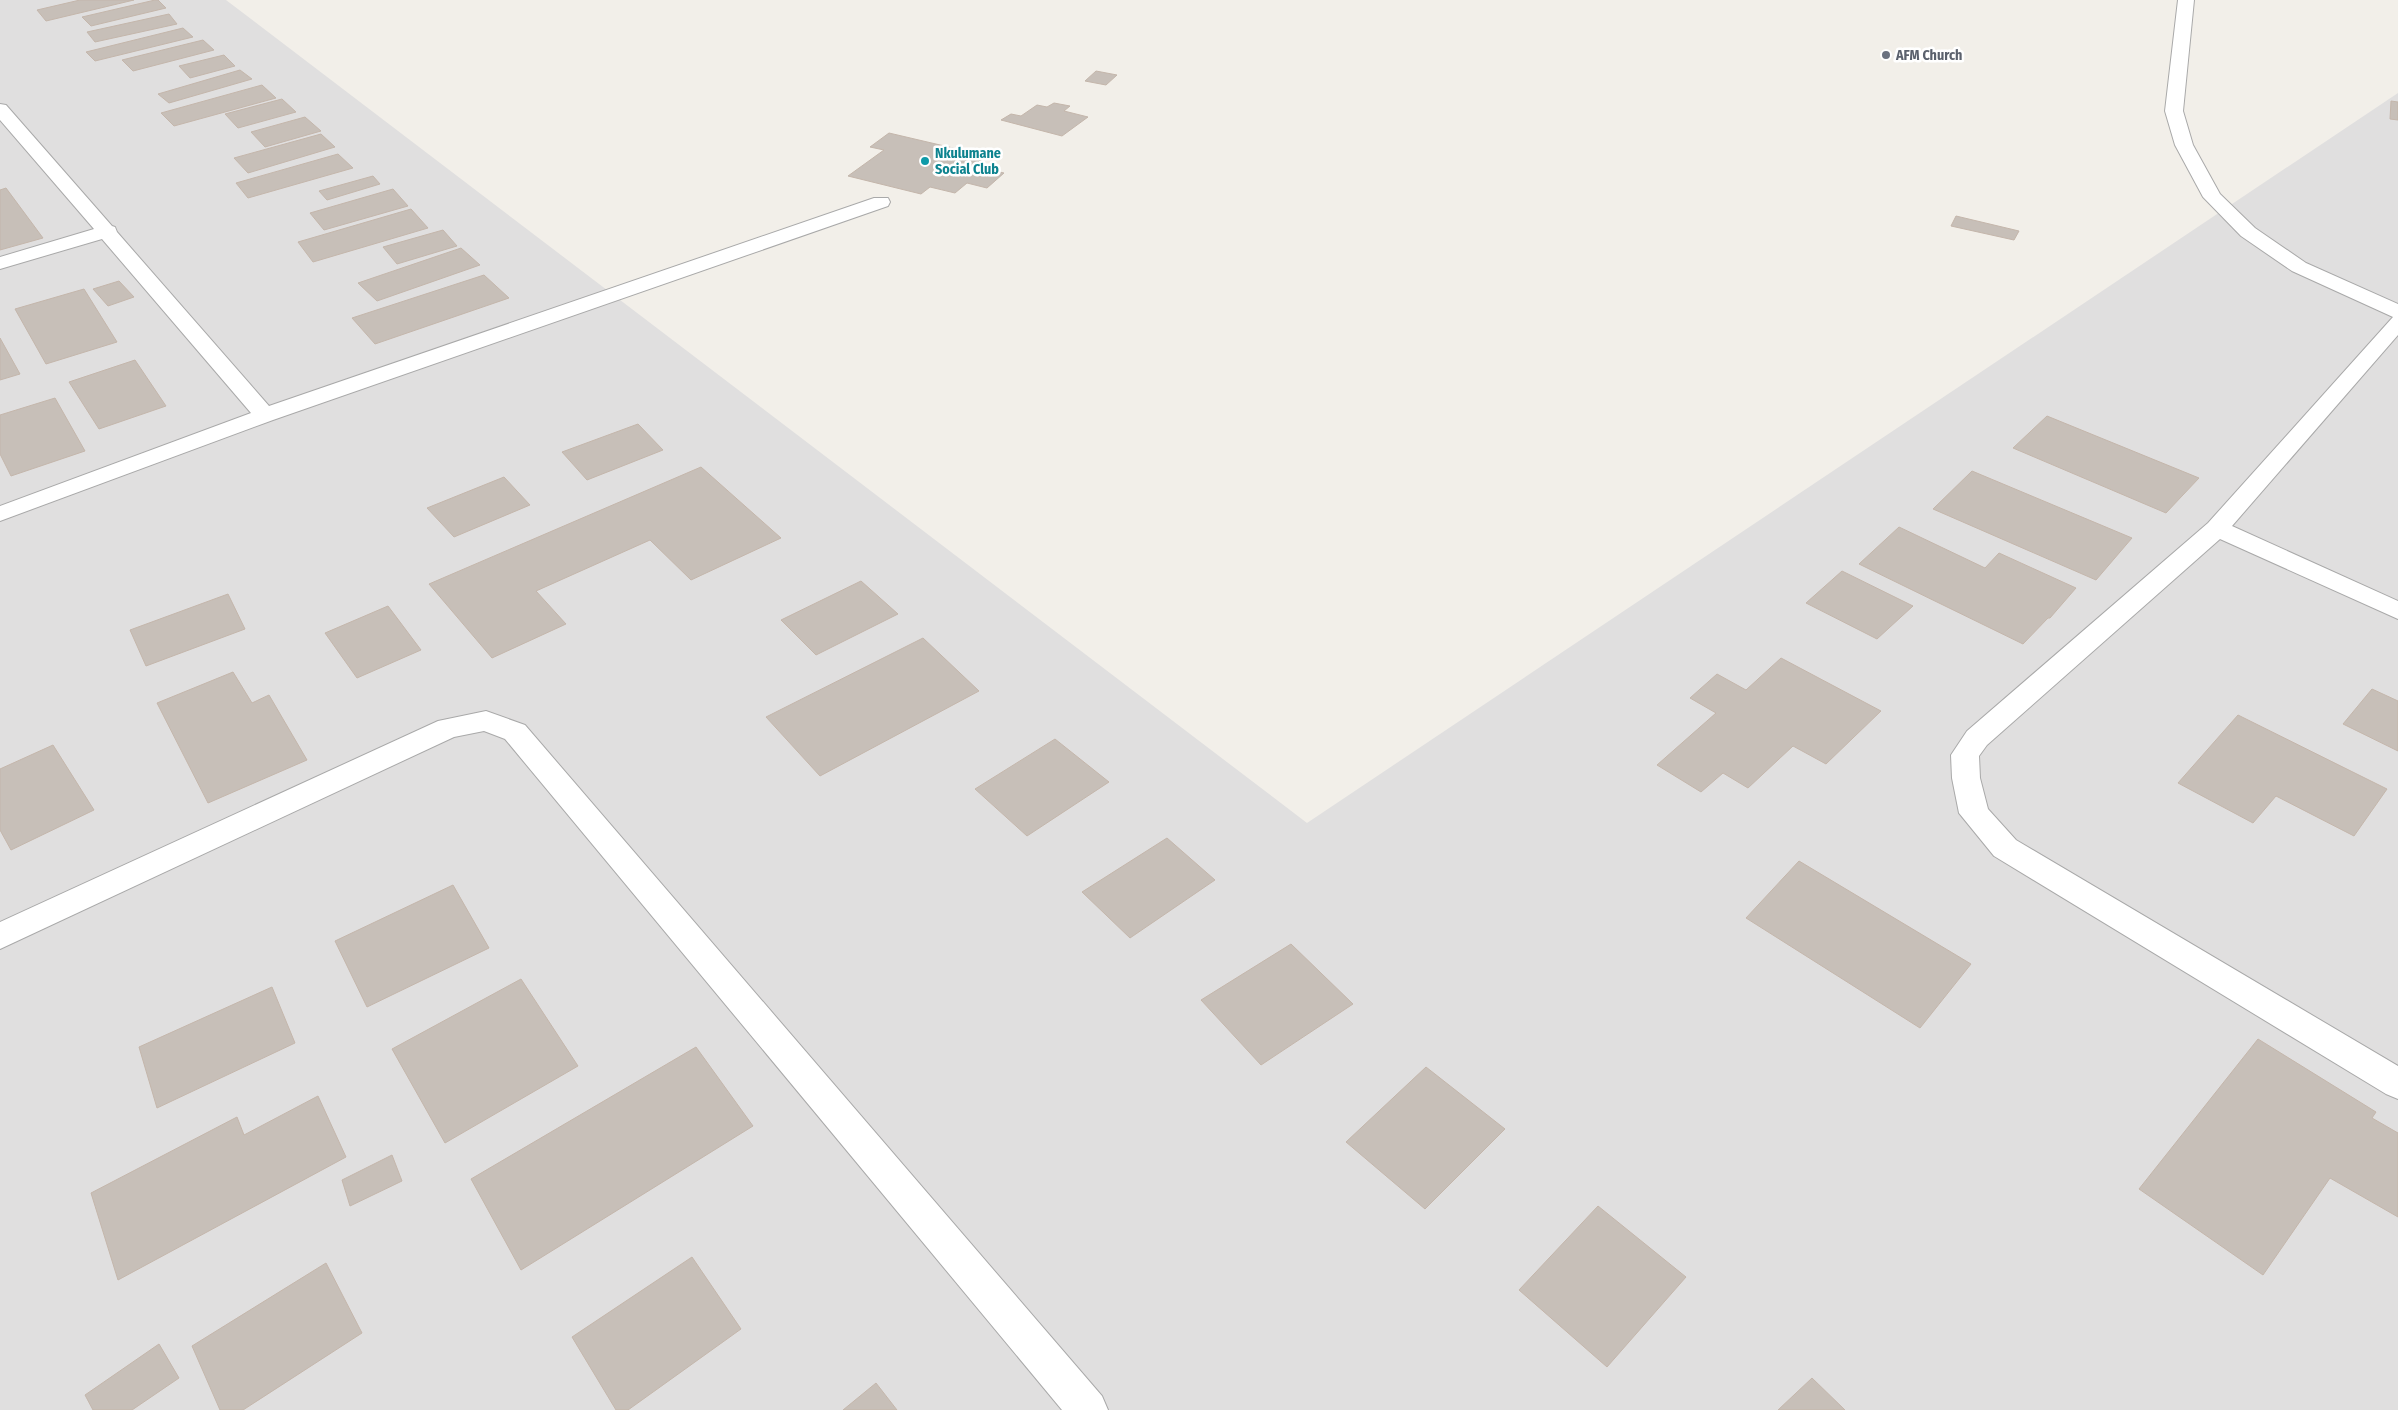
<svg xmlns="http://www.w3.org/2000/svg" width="2398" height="1410" viewBox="0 0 2398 1410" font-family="'Fira Sans Condensed',sans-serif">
<rect width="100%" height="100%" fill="#f2efe9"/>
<polygon fill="#e0dfdf" points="0,0 226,0 1307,823 2398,93 2398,1410 0,1410"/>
<g fill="#c7bfb8" stroke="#c4b6ab">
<polygon points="80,0 134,0 46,21 37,10"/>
<polygon points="155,0 158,0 166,8 91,26 82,17"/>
<polygon points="169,14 177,24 95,42 87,32"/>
<polygon points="183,28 193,37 95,61 86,52"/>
<polygon points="203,40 214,50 133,71 122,60"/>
<polygon points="224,55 235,66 190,78 179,66"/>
<polygon points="240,70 252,79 169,103 158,94"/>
<polygon points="1096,71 1117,75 1106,85 1085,81"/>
<polygon points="262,85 276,98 174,126 161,113"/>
<polygon points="282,99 296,112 238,128 225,114"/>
<polygon points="2391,101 2398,102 2398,120 2390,119"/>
<polygon points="1054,103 1070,106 1064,111 1088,117 1062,136 1001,120 1011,114 1021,116 1037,105 1047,107"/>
<polygon points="305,117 321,131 265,147 251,132"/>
<polygon points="889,133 987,156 973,166 1004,173 987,188 967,183 955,193 930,187 921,194 848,176 884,150 870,147"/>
<polygon points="321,134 335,147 248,173 234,158"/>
<polygon points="338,154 353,168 248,198 236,183"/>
<polygon points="373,176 380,184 327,200 319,191"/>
<polygon points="6,188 43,238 0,250 0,190"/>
<polygon points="393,189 408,206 324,230 310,213"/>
<polygon points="411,209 428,228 313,262 298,242"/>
<polygon points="1956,216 2019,231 2014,240 1951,226"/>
<polygon points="443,230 457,246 397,264 383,247"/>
<polygon points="461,248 480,265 377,301 358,283"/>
<polygon points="484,275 509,298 375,344 352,318"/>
<polygon points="119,281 134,297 108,306 93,289"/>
<polygon points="84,289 117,342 46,364 15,309"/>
<polygon points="0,338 20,374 0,380"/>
<polygon points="135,360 166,406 99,429 69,382"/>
<polygon points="55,398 85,451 11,476 0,454 0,415"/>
<polygon points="2047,416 2199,478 2166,513 2013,448"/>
<polygon points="638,424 663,450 587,480 562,452"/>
<polygon points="701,467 781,538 691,580 650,540 536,591 566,624 492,658 429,584"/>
<polygon points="1972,471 2132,538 2096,580 1933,509"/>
<polygon points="504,477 530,505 454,537 427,508"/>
<polygon points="1899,527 1985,568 1999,553 2076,588 2050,618 2048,618 2023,644 1859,564"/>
<polygon points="1842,571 1913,606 1877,639 1806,603"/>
<polygon points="861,581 898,614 816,655 781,620"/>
<polygon points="228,594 245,629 146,666 130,630"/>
<polygon points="388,606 421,650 357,678 325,633"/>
<polygon points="923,638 979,691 820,776 766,717"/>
<polygon points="1781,658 1881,711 1826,764 1793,746 1748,788 1723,773 1701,792 1657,765 1716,713 1690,698 1717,674 1746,690"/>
<polygon points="233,672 252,703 269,695 307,760 208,803 157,703"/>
<polygon points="2372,689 2398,701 2398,751 2343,724"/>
<polygon points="2238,715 2387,789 2354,836 2276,796 2253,823 2178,783"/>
<polygon points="1055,739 1109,782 1027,836 975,789"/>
<polygon points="53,745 94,810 11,850 0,830 0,769"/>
<polygon points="1167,838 1215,880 1130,938 1082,892"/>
<polygon points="1799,861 1971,964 1920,1028 1746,918"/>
<polygon points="453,885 489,948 367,1007 335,941"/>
<polygon points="1291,944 1353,1004 1261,1065 1201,1000"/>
<polygon points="521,979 578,1066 445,1143 392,1049"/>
<polygon points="272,987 295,1043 157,1108 139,1047"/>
<polygon points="2258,1039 2376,1112 2372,1118 2398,1133 2398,1217 2330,1178 2263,1275 2139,1189"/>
<polygon points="696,1047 753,1126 521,1270 471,1179"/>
<polygon points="1426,1067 1505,1129 1425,1209 1346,1142"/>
<polygon points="318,1096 346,1157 118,1280 91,1193 237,1117 244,1135"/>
<polygon points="392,1155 402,1181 350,1206 342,1180"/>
<polygon points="1598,1206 1686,1277 1607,1367 1519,1290"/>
<polygon points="692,1257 741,1329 628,1410 616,1410 572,1337"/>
<polygon points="326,1263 362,1333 243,1410 220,1410 192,1346"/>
<polygon points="159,1344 179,1378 132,1410 93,1410 85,1395"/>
<polygon points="1812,1378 1845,1410 1778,1410"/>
<polygon points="876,1383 897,1410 843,1410"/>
</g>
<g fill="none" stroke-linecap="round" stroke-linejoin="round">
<defs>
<g id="street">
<polygon points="2178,0 2194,0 2183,111 2193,145 2220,194 2255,228 2306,263 2398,304 2398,335 2232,526 2398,601 2398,619 2220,539 1987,745 1979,756 1980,778 1988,809 2016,840 2398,1066 2398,1099 2386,1094 1994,856 1959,813 1952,778 1951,755 1967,731 2208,523 2393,317 2292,271 2241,236 2203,197 2175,145 2165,111"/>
<polygon points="0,104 6,105 112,226 115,227 117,232 269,406 874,198 888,198 890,202 888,206 273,420 0,521 0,506 251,413 102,239 0,269 0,257 94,229 0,120"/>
<polygon points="486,711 525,725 1102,1396 1108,1410 1062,1410 505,739 484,731 454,737 0,949 0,922 438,721"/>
</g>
</defs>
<use href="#street" stroke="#a9a9a9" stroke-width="2"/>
<use href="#street" fill="#fff" fill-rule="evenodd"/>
</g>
<circle fill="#6b7280" stroke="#fff" stroke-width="2" cx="1886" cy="55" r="5"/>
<circle fill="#0f9aa8" stroke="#fff" stroke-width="2" cx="925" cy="161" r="5"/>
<g text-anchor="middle" stroke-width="5" stroke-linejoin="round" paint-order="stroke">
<g font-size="14" font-weight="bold" fill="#5b616d" stroke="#fff" text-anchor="start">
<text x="1896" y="60">AFM Church</text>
</g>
<g font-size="14" font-weight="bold" fill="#0d838f" stroke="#fff" text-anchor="start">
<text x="935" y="158">Nkulumane<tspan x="935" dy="16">Social Club</tspan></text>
</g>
</g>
</svg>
